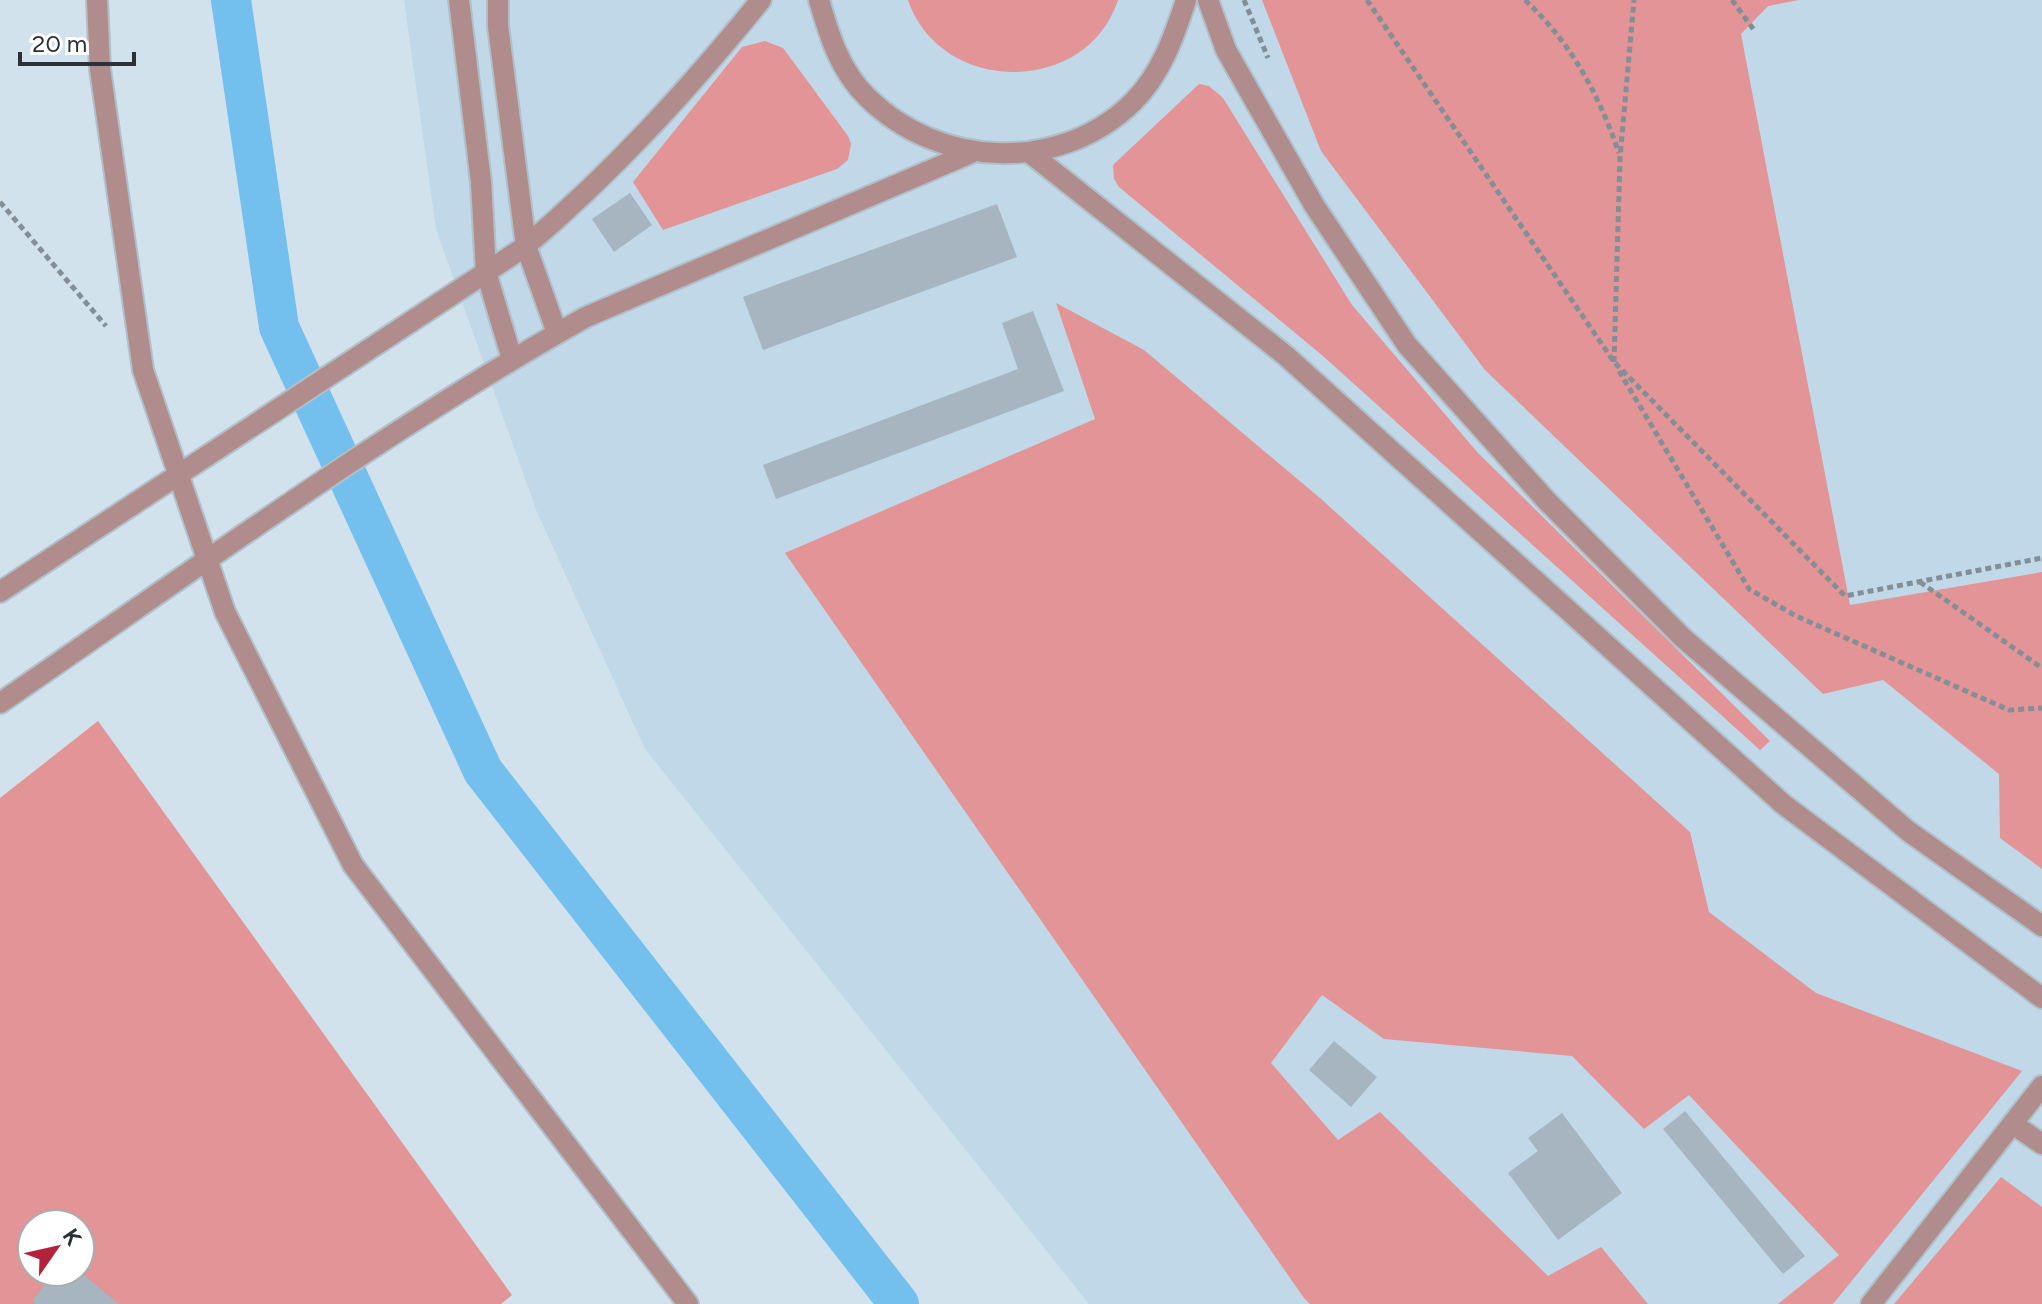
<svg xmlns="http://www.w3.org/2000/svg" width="2042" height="1304" viewBox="0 0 2042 1304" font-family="Figtree,sans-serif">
<rect width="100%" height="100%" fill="#d1e2ec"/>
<polygon fill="#c0d8e7" points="404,0 2042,0 2042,1304 1089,1304 645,749 537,512 436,229"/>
<g fill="#e29496" fill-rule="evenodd">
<path d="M908 0H1118C1086 97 940 95 908 0Z"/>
<polygon points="1262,0 1799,0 1768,6 1741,34 1850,605 2042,572 2042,869 2000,838 1999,774 1883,680 1823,694 1485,370 1321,151"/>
<polygon points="765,41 783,48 848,136 851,144 848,160 837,169 663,230 633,182 742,47"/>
<polygon points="1199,84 1209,86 1223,98 1352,305 1478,453 1770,741 1760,750 1323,356 1119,187 1114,179 1113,165"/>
<polygon points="1056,303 1144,350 1320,498 1690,832 1709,912 1816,993 2022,1071 1833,1304 1778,1304 1839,1255 1689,1095 1644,1129 1572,1056 1384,1039 1322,995 1271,1063 1338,1140 1380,1112 1548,1276 1601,1247 1648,1304 1310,1304 1304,1298 785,553 1095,419"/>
<path d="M98 721 512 1295 501 1304H0V798ZM32 1224H80V1272H32Z"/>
<polygon points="2001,1177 2042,1207 2042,1304 1894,1304"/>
</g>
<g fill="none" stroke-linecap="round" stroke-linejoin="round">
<polyline stroke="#73c0ee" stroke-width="40" points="231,0 279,327 483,771 899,1304"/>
</g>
<g fill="#a6b5c0">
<polygon points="630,193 652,225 614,252 592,219"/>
<polygon points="997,204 1017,257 763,350 743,297"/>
<polygon points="1033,311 1064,391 776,499 763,465 1018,369 1002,323"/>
<polygon points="1334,1041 1377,1077 1351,1107 1309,1070"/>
<polygon points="1685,1111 1805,1256 1783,1274 1663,1129"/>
<polygon points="1562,1113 1622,1193 1558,1240 1508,1173 1538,1151 1528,1138"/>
<polygon points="55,1272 80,1272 119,1304 36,1304 32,1301"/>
</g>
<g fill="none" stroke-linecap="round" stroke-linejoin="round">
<defs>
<g id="minor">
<polyline points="97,0 100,69 143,370 225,612 353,865 688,1304"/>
<polyline points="459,0 481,182 486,272 512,359"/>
<polyline points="498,0 498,26 526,246 557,333"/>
<polyline points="2013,1124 2042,1144"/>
<polyline points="1871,1304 2042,1086"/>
</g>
<g id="tertiary">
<path d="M819 0C829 35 840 71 867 97 938 168 1060 174 1133 102 1161 74 1174 37 1186 0"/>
<polyline points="1208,0 1226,50 1314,205 1407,345 1546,500 1683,638 1908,831 2042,926"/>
<polyline points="1030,153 1285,355 1783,804 2042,998"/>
<path d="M0 592 526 246C615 170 687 91 761 0"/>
<path d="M0 703C193 571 382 432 586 317L971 153"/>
</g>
</defs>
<use href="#minor" stroke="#b0bfc8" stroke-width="24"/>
<use href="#tertiary" stroke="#b0bfc8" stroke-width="24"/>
<g stroke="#838e96" stroke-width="5" stroke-dasharray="6 4" stroke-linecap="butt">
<polyline points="1244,0 1268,58"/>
<polyline points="1367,0 1614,362 1845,596 2042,558"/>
<path d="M1525 0C1572 44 1598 93 1619 153"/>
<polyline points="1732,0 1754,30"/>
<polyline points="0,202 106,326"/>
<polyline points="1614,362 1620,158 1634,0"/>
<polyline points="1619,371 1749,589 1796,616 2009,710 2042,708"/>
<polyline points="1920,582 2042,668"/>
</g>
<use href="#minor" stroke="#b18c8c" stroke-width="20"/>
<use href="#tertiary" stroke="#b18c8c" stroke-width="20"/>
</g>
<g transform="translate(56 1248) rotate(56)"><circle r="38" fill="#ffffff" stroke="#aaadaf" stroke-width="2"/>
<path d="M0-6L14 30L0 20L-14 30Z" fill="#b4213b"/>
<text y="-12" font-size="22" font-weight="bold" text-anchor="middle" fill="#2b3136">K</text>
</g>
<path d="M20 52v12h114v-12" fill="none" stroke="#2b3136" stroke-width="4"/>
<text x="32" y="52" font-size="24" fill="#2b3136" stroke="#ffffff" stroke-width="6" paint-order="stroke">20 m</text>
</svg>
